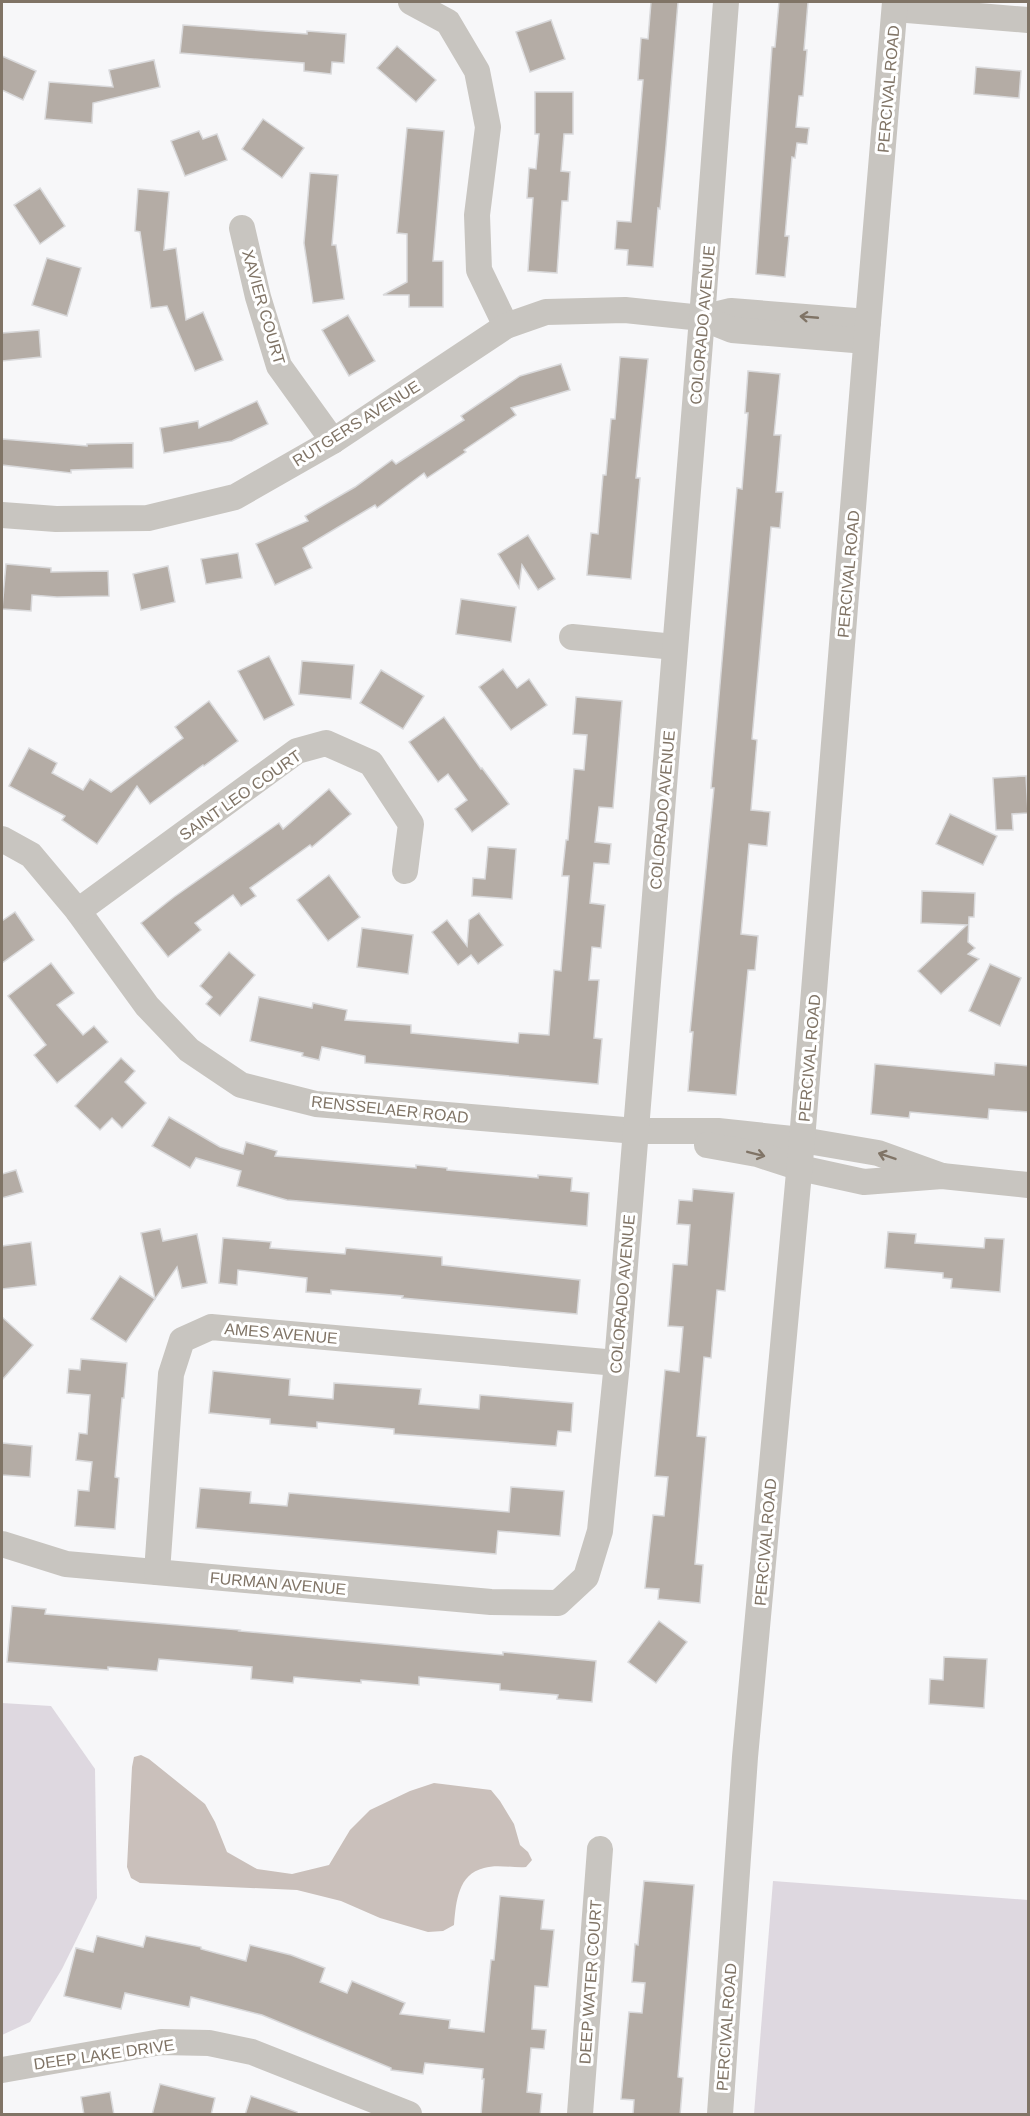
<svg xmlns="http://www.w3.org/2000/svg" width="1030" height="2116" viewBox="0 0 1030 2116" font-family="Arial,sans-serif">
<rect width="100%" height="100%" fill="#f7f7f9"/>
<g fill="#ded8e0">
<polygon points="2,1703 51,1706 95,1769 97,1898 62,1969 30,2022 2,2035"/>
<polygon points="773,1881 1028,1900 1028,2114 754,2114"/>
</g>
<path fill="#cac0bb" d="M141 1755 149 1759 205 1804 215 1822 227 1852 257 1869 292 1874 329 1865 350 1830 370 1810 410 1791 434 1783 491 1790 500 1801 514 1824 520 1845 528 1852 532 1860 526 1867C513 1868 496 1864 484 1868 458 1874 456 1902 454 1925L443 1931 428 1932 380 1918 341 1901 297 1890 140 1883 131 1878 127 1867 132 1767 134 1757Z"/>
<g fill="#b4aca5" stroke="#d9d9db" stroke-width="1.5">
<polygon points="651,2 678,2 666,146 660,209 658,208 653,267 627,265 628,250 615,249 617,221 631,222 643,80 638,80 641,38 648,39"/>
<polygon points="779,2 808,2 804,50 807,50 803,96 799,96 796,127 809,128 807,144 797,143 795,158 792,157 785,236 789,236 785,277 756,274 772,47 775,47"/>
<polygon points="551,20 565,59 530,72 516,32"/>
<polygon points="183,25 307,34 307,31 346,34 344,63 332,62 331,74 304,71 304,63 180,53"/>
<polygon points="397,46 436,80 416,102 377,68"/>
<polygon points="2,56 36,71 23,100 2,90"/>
<polygon points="154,60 160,87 93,103 92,123 45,119 49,82 113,87 109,70"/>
<polygon points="976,67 1021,71 1019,98 974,94"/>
<polygon points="535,92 573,92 573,134 564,134 561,171 570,172 568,201 562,201 557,273 528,271 533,198 527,198 529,168 536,169 539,134 535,134"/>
<polygon points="263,119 304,148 282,178 242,149"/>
<polygon points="407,128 444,131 433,261 443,261 443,307 409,307 409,295 383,295 407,282 407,234 397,233"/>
<polygon points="199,131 203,139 217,134 227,160 185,176 171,141"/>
<polygon points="310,173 338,175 332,245 336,245 344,299 313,303 304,243"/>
<polygon points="40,188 65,226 40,244 14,205"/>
<polygon points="138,189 169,192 164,250 176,248 186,320 203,312 223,360 195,371 167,306 151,308 140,232 135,231"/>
<polygon points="47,258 81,268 67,316 32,305"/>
<polygon points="348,315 375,361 349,376 322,330"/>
<polygon points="39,330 41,357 2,361 2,333"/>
<polygon points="620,357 648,359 636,478 640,478 631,579 587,575 591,533 598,534 603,475 606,475 611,419 615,419"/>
<polygon points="561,364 570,390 511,408 516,415 464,450 466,452 427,478 424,473 377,508 375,505 303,548 312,568 275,585 256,544 308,521 305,516 355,487 392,460 396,464 464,420 461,416 520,376"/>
<polygon points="748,371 780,374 774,435 781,435 776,492 783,492 780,528 771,527 752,739 757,740 751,810 770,812 767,846 749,844 741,934 758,936 755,970 748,970 736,1095 688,1091 693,1032 690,1032 714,788 711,788 737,488 742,489 748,413 745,413"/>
<polygon points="257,401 268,424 232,441 164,453 160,428 198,421 199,428"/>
<polygon points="2,439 87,446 87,444 133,443 133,468 71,470 71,473 2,465"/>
<polygon points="528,535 555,579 538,590 522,565 519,588 498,554"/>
<polygon points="238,553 242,578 206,584 201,559"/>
<polygon points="6,564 51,568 51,572 108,571 109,596 57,597 32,595 31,611 2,609"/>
<polygon points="168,566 175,602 141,610 133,574"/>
<polygon points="461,599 516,607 511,642 456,634"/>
<polygon points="269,656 294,705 264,720 238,671"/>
<polygon points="302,661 354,665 351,699 299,694"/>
<polygon points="503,669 517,688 529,679 547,705 511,730 479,687"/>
<polygon points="381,670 424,696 403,729 360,703"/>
<polygon points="576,697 622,701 613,808 599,807 595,842 611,844 609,864 594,863 590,903 605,905 601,948 592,947 589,980 599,980 594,1038 602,1039 598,1084 365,1063 365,1056 322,1047 319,1060 302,1056 303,1053 250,1041 259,997 312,1008 313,1003 347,1010 345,1020 411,1025 411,1033 518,1043 519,1033 549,1035 554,970 561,971 569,876 562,876 566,840 568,840 574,769 584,770 587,735 573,734"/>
<polygon points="209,701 238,741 204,766 203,765 150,804 137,786 97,844 62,820 65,816 9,786 29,748 57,763 52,773 83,790 90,779 111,792 183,738 175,727"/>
<polygon points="444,717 481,769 482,768 509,804 472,832 455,809 467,800 448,774 438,782 409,742"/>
<polygon points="1026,776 1028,813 1012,814 1013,830 996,830 993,778"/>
<polygon points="329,789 351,814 312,847 310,845 250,888 256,896 241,906 233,895 195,923 201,930 168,957 141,923 174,897 279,823 283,829"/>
<polygon points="950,814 997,836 983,865 936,844"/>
<polygon points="488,847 516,849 512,899 472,896 473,878 485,879"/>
<polygon points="329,875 360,917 328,941 297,900"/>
<polygon points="922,891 975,893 974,917 969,917 968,942 975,948 968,954 979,959 941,994 918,971 967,925 921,923"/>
<polygon points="15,912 34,940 2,963 2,921"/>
<polygon points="479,913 503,945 478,964 471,955 458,965 432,932 447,920 467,946 469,920"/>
<polygon points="362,928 413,935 408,974 357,967"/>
<polygon points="229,952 255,975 220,1016 206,1004 212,997 200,986"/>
<polygon points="51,963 74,993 57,1005 83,1035 94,1026 108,1042 57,1083 34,1055 46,1045 8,996"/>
<polygon points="990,964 1021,978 1000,1026 969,1011"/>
<polygon points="121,1058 135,1071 125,1082 146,1103 122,1128 112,1118 100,1130 75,1106"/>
<polygon points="995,1063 1029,1066 1029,1112 989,1109 988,1119 910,1112 909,1118 871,1114 875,1064 994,1075"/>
<polygon points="169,1117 220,1147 243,1154 246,1142 277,1151 275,1156 416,1168 416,1165 447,1168 447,1170 538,1178 538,1175 572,1178 571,1191 589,1193 587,1226 287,1200 237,1186 241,1171 196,1158 190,1168 152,1146"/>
<polygon points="16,1170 23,1192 2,1198 2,1174"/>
<polygon points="693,1189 734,1193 725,1291 717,1290 711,1358 704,1357 697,1436 706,1437 695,1564 703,1565 700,1603 658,1599 659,1589 645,1588 653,1515 664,1516 668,1477 655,1476 665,1370 679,1372 683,1327 668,1326 673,1264 687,1265 690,1225 677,1224 679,1200 692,1201"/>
<polygon points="160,1229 163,1241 197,1234 207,1283 182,1288 177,1267 155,1299 141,1233"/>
<polygon points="888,1232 916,1234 915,1243 984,1248 985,1238 1004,1239 1000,1292 951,1288 952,1279 943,1278 943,1273 885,1268"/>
<polygon points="223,1238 271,1242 270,1248 345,1254 346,1248 442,1257 442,1265 580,1280 577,1314 402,1298 403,1296 331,1290 331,1294 306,1292 307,1278 238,1270 237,1285 219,1283"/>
<polygon points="31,1242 36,1285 2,1289 2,1246"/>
<polygon points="120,1276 155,1299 126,1342 91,1319"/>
<polygon points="2,1317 33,1345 2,1380"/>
<polygon points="81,1359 127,1363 124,1398 122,1398 115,1477 119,1478 115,1529 75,1526 78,1490 89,1491 92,1462 76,1460 79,1433 87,1434 90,1395 67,1393 69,1369 80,1370"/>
<polygon points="213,1371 290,1379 289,1395 333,1399 334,1383 421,1389 419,1404 479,1409 480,1395 573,1403 571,1432 558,1431 556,1446 394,1434 394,1429 317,1422 317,1428 270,1424 270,1419 209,1413"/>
<polygon points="2,1443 32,1446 30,1477 2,1475"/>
<polygon points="511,1487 564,1491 560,1536 498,1531 496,1554 196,1528 200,1488 251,1492 250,1503 287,1506 289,1493 509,1512"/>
<polygon points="12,1606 46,1609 45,1614 240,1630 239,1631 503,1655 503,1652 596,1661 592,1702 557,1699 558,1695 500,1690 500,1684 419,1677 419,1685 361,1680 361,1683 294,1677 293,1683 251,1679 252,1667 159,1659 157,1671 108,1667 108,1670 7,1662"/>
<polygon points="659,1621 687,1642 656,1683 628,1662"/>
<polygon points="944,1657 987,1659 984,1708 929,1704 930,1679 943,1680"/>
<polygon points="644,1881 694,1885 678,2077 683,2078 680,2115 633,2115 634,2100 621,2099 629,2012 642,2013 645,1983 632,1982 635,1944 638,1945"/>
<polygon points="500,1896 544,1900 541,1929 554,1930 548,1987 535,1986 532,2029 546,2030 544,2049 531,2048 527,2092 542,2094 540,2115 481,2115 484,2079 482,2079 483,2069 425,2063 423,2074 391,2070 391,2068 262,2015 191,1997 189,2007 125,1993 121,2009 64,1996 76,1948 93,1952 97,1936 143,1947 146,1936 201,1947 201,1949 246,1961 250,1945 291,1955 325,1968 320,1982 347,1993 352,1981 405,2003 400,2014 450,2020 449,2028 484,2032 491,1960 494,1960"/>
<polygon points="160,2084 215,2098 211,2115 152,2115"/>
<polygon points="110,2092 114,2115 84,2115 81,2097"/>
<polygon points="251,2096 297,2112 297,2115 245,2115"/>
</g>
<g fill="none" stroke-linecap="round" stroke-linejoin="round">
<g stroke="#c8c5c0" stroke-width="26">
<polyline points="411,2 448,22 477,71 488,127 477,215 479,270 506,326"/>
<polyline points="895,9 1028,20"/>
<polyline points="242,228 258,297 279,366 333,441"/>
<polyline points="702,318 731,311 868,322"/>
<polyline points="2,515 56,519 148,518 235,497 333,441 506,326 546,312 625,310 702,318 732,330 866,341"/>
<polyline points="572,637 675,647"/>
<polyline points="2,839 31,855 78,911 147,1006 189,1050 241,1085 316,1104 636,1131 718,1131 802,1140 878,1153 942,1176"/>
<polyline points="78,911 297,751 326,743 371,763 411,824 405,871"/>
<polyline points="707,1145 757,1154 800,1168 864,1182 942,1176 1028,1185"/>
<polyline points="2,1544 66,1564 491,1602 558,1603 586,1577 600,1531 617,1363 702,318 726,2"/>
<polyline points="157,1572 171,1374 182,1340 211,1327 617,1363"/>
<polyline points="2,2070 161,2042 209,2043 252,2052 409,2114"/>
<polyline points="580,2114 600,1849"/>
<polyline points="720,2114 745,1757 802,1140 868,322 895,2"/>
</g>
</g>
<defs><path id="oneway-shaft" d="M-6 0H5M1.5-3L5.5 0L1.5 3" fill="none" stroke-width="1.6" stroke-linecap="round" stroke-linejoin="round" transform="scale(1.5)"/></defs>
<g stroke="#807466">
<use href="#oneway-shaft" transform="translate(809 317) rotate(-175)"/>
<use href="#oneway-shaft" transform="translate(756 1154) rotate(14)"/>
<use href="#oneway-shaft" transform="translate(887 1156) rotate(-161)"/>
</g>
<g text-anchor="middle" stroke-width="6" stroke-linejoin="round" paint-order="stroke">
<g font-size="16" fill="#807466" stroke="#fff">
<text transform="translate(888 89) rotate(-85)" y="6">PERCIVAL ROAD</text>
<text transform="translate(264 307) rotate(74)" y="6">XAVIER COURT</text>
<text transform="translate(702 325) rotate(-85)" y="6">COLORADO AVENUE</text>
<text transform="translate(356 423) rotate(-32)" y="6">RUTGERS AVENUE</text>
<text transform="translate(848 574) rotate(-85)" y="6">PERCIVAL ROAD</text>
<text transform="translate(240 795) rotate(-35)" y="6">SAINT LEO COURT</text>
<text transform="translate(662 810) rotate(-85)" y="6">COLORADO AVENUE</text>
<text transform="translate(809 1058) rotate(-85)" y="6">PERCIVAL ROAD</text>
<text transform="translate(390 1109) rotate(6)" y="6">RENSSELAER ROAD</text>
<text transform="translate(622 1294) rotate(-85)" y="6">COLORADO AVENUE</text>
<text transform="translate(281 1333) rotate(5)" y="6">AMES AVENUE</text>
<text transform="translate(765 1542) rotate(-85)" y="6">PERCIVAL ROAD</text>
<text transform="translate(278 1583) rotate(5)" y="6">FURMAN AVENUE</text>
<text transform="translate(590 1982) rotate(-86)" y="6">DEEP WATER COURT</text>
<text transform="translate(726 2027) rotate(-86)" y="6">PERCIVAL ROAD</text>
<text transform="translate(104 2054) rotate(-8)" y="6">DEEP LAKE DRIVE</text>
</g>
</g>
<rect width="1030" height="2116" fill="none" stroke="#807466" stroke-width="6"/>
</svg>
